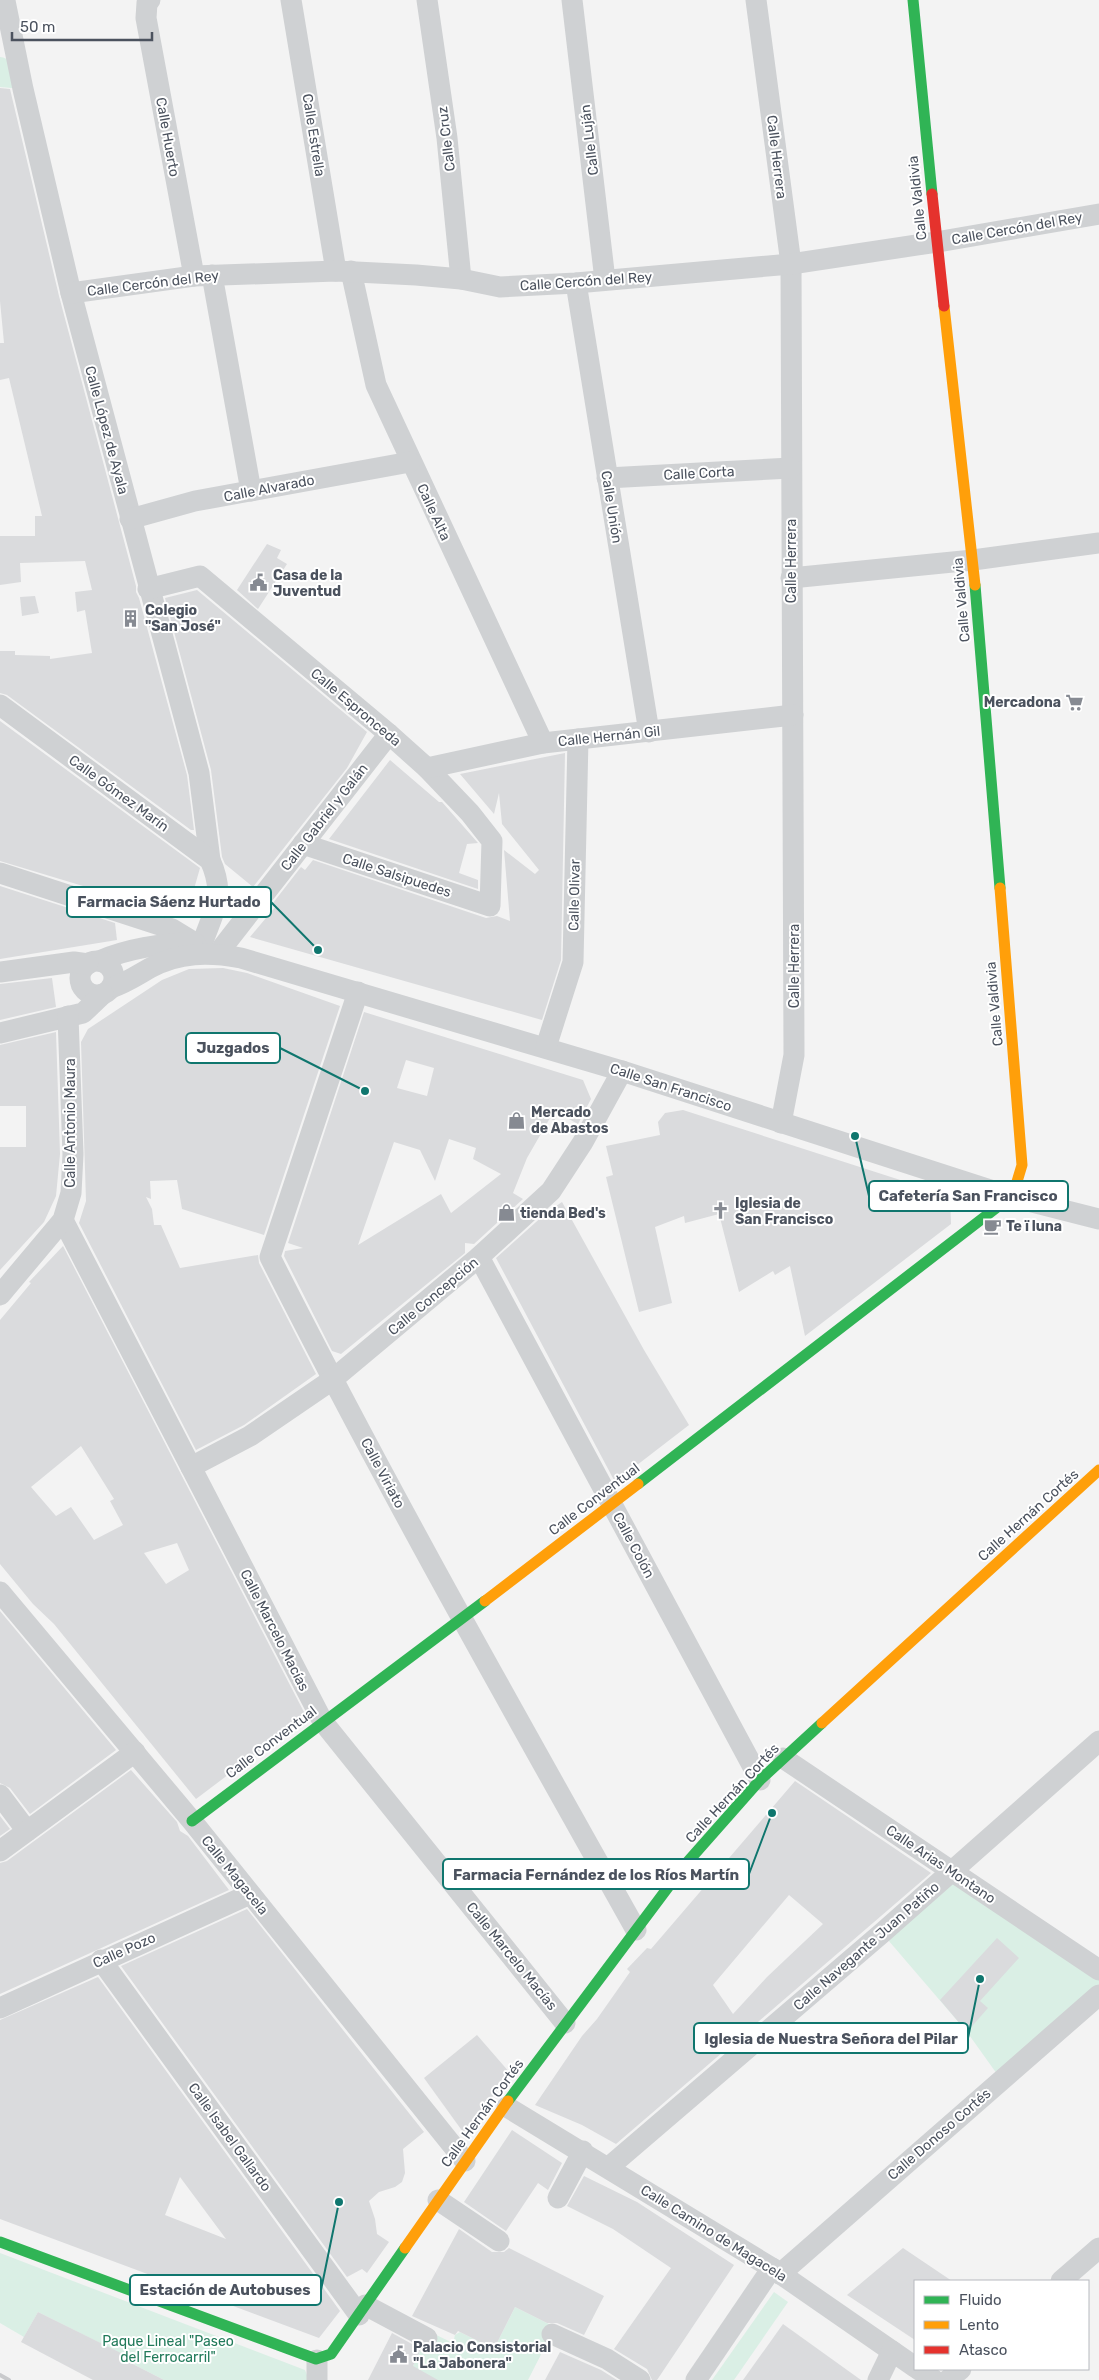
<svg xmlns="http://www.w3.org/2000/svg" width="1099" height="2380" viewBox="0 0 1099 2380" font-family="Rubik,sans-serif">
<rect width="100%" height="100%" fill="#f3f3f3"/>
<g fill="#daefe5">
<path d="M0 57C17 59 19 76 23 89L0 87Z"/>
<polygon points="952,1871 1099,1970 1099,1995 997,2074 967,2032 882,1933"/>
<polygon points="0,2253 305,2370 309,2380 164,2380 127,2361 128,2357 38,2312 24,2337 0,2323"/>
<polygon points="774,2292 788,2302 734,2380 712,2380"/>
<polygon points="515,2307 555,2327 528,2380 418,2380 413,2366 430,2332 453,2343 455,2335 460,2332 494,2349"/>
</g>
<g fill="#dadbdd" fill-rule="evenodd">
<polygon points="0,88 10,89 59,296 136,586 136,592 139,598 187,775 194,830 191,830 7,695 0,693 0,651 15,651 15,655 50,656 50,659 92,653 85,610 77,612 75,592 92,590 85,561 20,563 21,582 0,585 0,536 35,536 35,516 42,516 9,378 0,380 0,343 4,343 0,301"/>
<polygon points="267,544 281,550 277,558 287,564 258,609 237,590"/>
<polygon points="197,590 367,732 347,768 253,887 225,864 222,857 211,770 165,598"/>
<polygon points="35,596 39,613 22,616 20,597"/>
<polygon points="0,721 200,868 186,917 0,861"/>
<polygon points="565,753 561,960 542,1020 250,937 276,906 273,903 301,867 305,870 313,860 486,918 497,916 510,921 504,850 535,874 539,870 502,824 499,793 494,814 460,774"/>
<polygon points="390,760 439,802 442,802 478,843 467,844 459,873 478,880 478,889 329,839"/>
<polygon points="0,886 115,923 117,940 0,959"/>
<polygon points="223,968 247,973 340,1006 264,1235 182,1209 177,1180 150,1181 151,1199 146,1197 152,1209 154,1225 161,1225 180,1268 258,1255 259,1263 316,1374 244,1425 196,1450 79,1223 86,1201 81,1042 88,1029 162,980 189,969"/>
<polygon points="52,978 56,1007 0,1020 0,984"/>
<path d="M364 1012 583 1080 591 1099 578 1124 558 1113 554 1121 550 1118 527 1158 513 1193 523 1199 474 1244 465 1243V1253L341 1354 332 1351 284 1256 285 1251 303 1248 288 1243ZM406 1060 434 1068 427 1096 397 1088ZM449 1139 476 1148 473 1159 501 1174 451 1213 441 1194 358 1245 394 1142 420 1150 435 1181Z"/>
<polygon points="56,1032 60,1154 56,1196 44,1222 0,1270 0,1147 26,1147 26,1106 0,1106 0,1045"/>
<polygon points="683,1110 950,1196 951,1224 805,1336 790,1266 775,1275 773,1271 739,1292 719,1214 685,1223 684,1216 655,1227 672,1303 639,1312 606,1177 613,1175 606,1146 660,1135 658,1122 665,1113"/>
<polygon points="562,1202 644,1350 689,1425 615,1482 496,1258 546,1213"/>
<path d="M63 1246 306 1716 196 1799 54 1624 33 1604 0 1564V1320L31 1283 29 1282ZM81 1446 114 1499 110 1501 123 1525 94 1540 71 1507 56 1516 31 1487ZM177 1543 189 1570 166 1584 144 1553Z"/>
<polygon points="0,1611 116,1750 30,1814 10,1788 0,1783"/>
<polygon points="131,1770 177,1822 180,1831 188,1836 229,1890 0,1994 0,1863 7,1861"/>
<path d="M795 1781 931 1873 616 2144 582 2125 535 2105 582 2036 597 2019 630 1972 627 1969 647 1948 651 1949ZM789 1895 823 1924 767 1977 733 2014 713 1985Z"/>
<polygon points="0,1816 10,1829 0,1836"/>
<polygon points="247,1909 424,2132 403,2149 405,2173 402,2182 395,2187 379,2192 369,2201 375,2219 377,2234 389,2242 367,2273 362,2269 347,2277 121,1966"/>
<polygon points="997,1938 1019,1958 980,2001 988,2008 967,2032 940,2000"/>
<path d="M98 1977 340 2311 319 2338 0 2219V2020ZM180 2177 226 2239 165 2215Z"/>
<polygon points="477,2035 510,2073 469,2128 463,2132 424,2078"/>
<polygon points="512,2130 562,2163 548,2190 538,2183 506,2231 464,2202"/>
<polygon points="584,2176 637,2202 734,2265 657,2380 652,2380 647,2369 614,2349 671,2268 613,2229 567,2206"/>
<polygon points="459,2229 492,2252 504,2252 509,2248 604,2296 584,2335 557,2323 547,2323 515,2307 494,2349 458,2331 455,2335 412,2316"/>
<polygon points="903,2248 952,2281 915,2281 915,2340 847,2295"/>
<polygon points="38,2312 129,2357 127,2361 164,2380 93,2380 21,2342"/>
<polygon points="783,2324 861,2380 743,2380"/>
<polygon points="392,2333 421,2349 413,2366 438,2380 368,2380"/>
<polygon points="560,2352 601,2370 617,2380 545,2380"/>
</g>
<g fill="none" stroke-linecap="round" stroke-linejoin="round">
<g stroke="#cfd1d3" stroke-width="21">
<polyline points="150,0 147,3 146,18 194,276"/>
<polyline points="291,0 336,271"/>
<polyline points="427,0 447,138 461,279"/>
<polyline points="572,0 605,280"/>
<polyline points="756,0 791,264 794,1055 781,1123"/>
<polyline points="5,1 23,89 71,293 199,773 210,860"/>
<polyline points="351,271 376,385 543,743"/>
<polyline points="212,275 251,491"/>
<polyline points="576,283 649,732"/>
<polyline points="71,293 194,276 336,271 416,275 461,279 500,287 576,283 791,264 937,242 1099,214"/>
<polyline points="607,478 791,468"/>
<polyline points="130,519 195,501 410,462"/>
<polyline points="791,578 973,560 1099,543"/>
<polyline points="148,589 200,576 389,734 427,768 470,813 492,841 490,906 303,844"/>
<path d="M0 705 210 860C226 895 214 910 202 944"/>
<polyline points="427,768 543,743 793,715"/>
<polyline points="0,873 172,929 195,943"/>
<polyline points="222,948 389,734"/>
<path d="M99 961C126 949 162 943 192 943"/>
<circle cx="97" cy="978" r="17"/>
<polyline points="0,972 74,962 88,964"/>
<path d="M111 988C126 983 136 976 150 968 179 952 209 952 241 958L622 1071 1012 1197 1099 1219"/>
<path d="M358 992 270 1257C385 1485 511 1707 636 1930"/>
<polyline points="0,1033 83,1013 103,994"/>
<polyline points="546,1047 573,962 578,739"/>
<polyline points="63,1220 323,1722 565,2023"/>
<polyline points="479,1257 760,1780"/>
<polyline points="0,1295 63,1220 71,1193 73,1154 68,1016"/>
<polyline points="191,1467 250,1436 332,1380 479,1257 551,1191 583,1142 622,1071"/>
<polyline points="0,1592 192,1821 465,2161"/>
<polyline points="783,1758 1099,1970"/>
<polyline points="0,1795 27,1831"/>
<polyline points="0,1851 135,1752"/>
<polyline points="101,1960 359,2315"/>
<polyline points="0,2008 250,1894"/>
<polyline points="507,2107 772,2268 915,2367"/>
<polyline points="609,2167 882,1933 1099,1741"/>
<polyline points="558,2198 583,2151"/>
<polyline points="438,2200 499,2241"/>
<polyline points="780,2274 1099,1995"/>
<polyline points="1061,2281 1099,2248"/>
<polyline points="365,2305 427,2338"/>
<polyline points="552,2334 607,2359 640,2380"/>
<polyline points="317,2360 317,2380"/>
<polyline points="918,2369 934,2380"/>
<polyline points="696,2380 772,2268"/>
<polyline points="878,2380 892,2351"/>
<polyline points="948,2380 961,2369"/>
</g>
<g stroke="#30b455" stroke-width="11">
<polyline points="913,0 932,194"/>
<polyline points="975,585 1000,888"/>
<polyline points="638,1484 1013,1195"/>
<polyline points="192,1821 485,1601"/>
<polyline points="508,2101 684,1866 760,1780 822,1723"/>
<polyline points="0,2242 316,2359 331,2354 405,2248"/>
</g>
<g stroke="#ff9f0a" stroke-width="11">
<polyline points="944,306 975,585"/>
<polyline points="1000,888 1022,1165 1013,1195"/>
<polyline points="485,1601 638,1484"/>
<polyline points="822,1723 1099,1470"/>
<polyline points="405,2248 508,2101"/>
</g>
<polyline stroke="#e5322d" stroke-width="11" points="932,194 944,306"/>
<polyline stroke="#c9cacc" stroke-width="4" points="0,2375 9,2380"/>
</g>
<defs>
<symbol id="civic-bare" viewBox="-9 -9 18 18"><path d="M-.6-6.5H3V-4.5H.6V-3L4-1V1h2V6H-6V1h2V-1L-.6-3ZM-1.2 2.5V6h2.4V2.5Z" fill="#868a92" stroke="#fff" stroke-width="2.5" paint-order="stroke"/></symbol>
<symbol id="building-bare" viewBox="-9 -9 18 18"><path d="M-4-6H4V6H1V3H-1V6H-4ZM-2.5-4.3h1.7v1.8h-1.7ZM.8-4.3h1.7v1.8H.8ZM-2.5-1h1.7V.8h-1.7ZM.8-1h1.7V.8H.8Z" fill="#868a92" stroke="#fff" stroke-width="2.5" paint-order="stroke"/></symbol>
<symbol id="supermarket-bare" viewBox="-9 -9 18 18"><path d="M-6-5.5h2.5l.6 2H6L4.5 2H-2.5L-4.4-4H-6ZM-1.5 3.2a1.3 1.3 0 1 0 .1 0ZM3 3.2a1.3 1.3 0 1 0 .1 0Z" fill="#868a92" stroke="#fff" stroke-width="2.5" paint-order="stroke"/></symbol>
<symbol id="shop-bare" viewBox="-9 -9 18 18"><path d="M-5-2.5h2.3a2.7 3.5 0 0 1 5.4 0H5L5.5 6h-11ZM-1.5-2.5h3a1.5 2.3 0 0 0-3 0Z" fill="#868a92" stroke="#fff" stroke-width="2.5" paint-order="stroke"/></symbol>
<symbol id="church-bare" viewBox="-9 -9 18 18"><path d="M-1.2-6h2.4v3.5h3.3v2.4h-3.3V6h-2.4V-.1h-3.3v-2.4h3.3Z" fill="#868a92" stroke="#fff" stroke-width="2.5" paint-order="stroke"/></symbol>
<symbol id="cafe-bare" viewBox="-9 -9 18 18"><path d="M-5.5-4.5H6V0H3Q3 3.5 0 3.5H-2.5Q-5.5 3.5-5.5 0ZM3-3.2v2h1.7v-2ZM-6 4.5H4V6H-6Z" fill="#868a92" stroke="#fff" stroke-width="2.5" paint-order="stroke"/></symbol>
</defs>
<g fill-rule="evenodd">
<use href="#civic-bare" x="246" y="570" width="25" height="25"/>
<use href="#building-bare" x="118" y="606" width="25" height="25"/>
<use href="#supermarket-bare" x="1062" y="690" width="25" height="25"/>
<use href="#shop-bare" x="504" y="1108" width="25" height="25"/>
<use href="#church-bare" x="708" y="1198" width="25" height="25"/>
<use href="#shop-bare" x="494" y="1200" width="25" height="25"/>
<use href="#cafe-bare" x="980" y="1214" width="25" height="25"/>
<use href="#civic-bare" x="386" y="2342" width="25" height="25"/>
</g>
<g text-anchor="middle" stroke-width="4" stroke-linejoin="round" paint-order="stroke">
<g font-size="14" fill="#4b525e" stroke="#fff">
<text transform="translate(314 135) rotate(81)" y="5">Calle Estrella</text>
<text transform="translate(168 137) rotate(80)" y="5">Calle Huerto</text>
<text transform="translate(446 139) rotate(-97)" y="5">Calle Cruz</text>
<text transform="translate(589 140) rotate(-97)" y="5">Calle Luján</text>
<text transform="translate(777 157) rotate(83)" y="5">Calle Herrera</text>
<text transform="translate(917 198) rotate(-96)" y="5">Calle Valdivia</text>
<text transform="translate(1017 228) rotate(-10)" y="5">Calle Cercón del Rey</text>
<text transform="translate(586 281) rotate(-4)" y="5">Calle Cercón del Rey</text>
<text transform="translate(153 283) rotate(-7)" y="5">Calle Cercón del Rey</text>
<text transform="translate(107 430) rotate(75)" y="5">Calle López de Ayala</text>
<text transform="translate(699 473) rotate(-3)" y="5">Calle Corta</text>
<text transform="translate(269 488) rotate(-11)" y="5">Calle Alvarado</text>
<text transform="translate(612 507) rotate(81)" y="5">Calle Unión</text>
<text transform="translate(434 512) rotate(65)" y="5">Calle Alta</text>
<text transform="translate(791 561) rotate(-90)" y="5">Calle Herrera</text>
<text transform="translate(961 600) rotate(-95)" y="5">Calle Valdivia</text>
<text transform="translate(356 707) rotate(40)" y="5">Calle Espronceda</text>
<text transform="translate(609 736) rotate(-6)" y="5">Calle Hernán Gil</text>
<text transform="translate(119 793) rotate(36)" y="5">Calle Gómez Marín</text>
<text transform="translate(324 817) rotate(-52)" y="5">Calle Gabriel y Galán</text>
<text transform="translate(397 875) rotate(18)" y="5">Calle Salsipuedes</text>
<text transform="translate(574 895) rotate(-89)" y="5">Calle Olivar</text>
<text transform="translate(794 966) rotate(-90)" y="5">Calle Herrera</text>
<text transform="translate(994 1004) rotate(-95)" y="5">Calle Valdivia</text>
<text transform="translate(671 1087) rotate(18)" y="5">Calle San Francisco</text>
<text transform="translate(70 1123) rotate(-90)" y="5">Calle Antonio Maura</text>
<text transform="translate(433 1296) rotate(-40)" y="5">Calle Concepción</text>
<text transform="translate(383 1473) rotate(62)" y="5">Calle Viriato</text>
<text transform="translate(594 1499) rotate(-37)" y="5">Calle Conventual</text>
<text transform="translate(1028 1515) rotate(-42)" y="5">Calle Hernán Cortés</text>
<text transform="translate(634 1545) rotate(62)" y="5">Calle Colón</text>
<text transform="translate(275 1630) rotate(63)" y="5">Calle Marcelo Macías</text>
<text transform="translate(271 1742) rotate(-37)" y="5">Calle Conventual</text>
<text transform="translate(732 1793) rotate(-47)" y="5">Calle Hernán Cortés</text>
<text transform="translate(941 1864) rotate(34)" y="5">Calle Arias Montano</text>
<text transform="translate(235 1875) rotate(51)" y="5">Calle Magacela</text>
<text transform="translate(866 1946) rotate(-41)" y="5">Calle Navegante Juan Patiño</text>
<text transform="translate(124 1950) rotate(-24)" y="5">Calle Pozo</text>
<text transform="translate(512 1956) rotate(51)" y="5">Calle Marcelo Macías</text>
<text transform="translate(482 2113) rotate(-54)" y="5">Calle Hernán Cortés</text>
<text transform="translate(939 2134) rotate(-41)" y="5">Calle Donoso Cortés</text>
<text transform="translate(230 2137) rotate(54)" y="5">Calle Isabel Gallardo</text>
<text transform="translate(714 2233) rotate(32)" y="5">Calle Camino de Magacela</text>
</g>
<g font-size="14" font-weight="bold" fill="#4b525e" stroke="#fff" text-anchor="start">
<text x="273" y="580">Casa de la<tspan x="273" dy="16">Juventud</tspan></text>
<text x="145" y="615">Colegio<tspan x="145" dy="16">"San José"</tspan></text>
<text x="1061" y="707" text-anchor="end">Mercadona</text>
<text x="531" y="1117">Mercado<tspan x="531" dy="16">de Abastos</tspan></text>
<text x="735" y="1208">Iglesia de<tspan x="735" dy="16">San Francisco</tspan></text>
<text x="520" y="1218">tienda Bed's</text>
<text x="1006" y="1231">Te ï luna</text>
<text x="413" y="2352">Palacio Consistorial<tspan x="413" dy="16">"La Jabonera"</tspan></text>
</g>
<g font-size="14" fill="#217a5a" stroke="#fff">
<text x="168" y="2346">Paque Lineal "Paseo<tspan x="168" dy="16">del Ferrocarril"</tspan></text>
</g>
</g>
<path fill="none" stroke="#0f766e" stroke-width="2" d="M318 950L271 902M365 1091L280 1048M855 1136L869 1196M772 1813L749 1874M980 1979L968 2038M339 2202L321 2290"/>
<g fill="#0f766e" stroke="#fff" stroke-width="2">
<circle cx="318" cy="950" r="5"/>
<circle cx="365" cy="1091" r="5"/>
<circle cx="855" cy="1136" r="5"/>
<circle cx="772" cy="1813" r="5"/>
<circle cx="980" cy="1979" r="5"/>
<circle cx="339" cy="2202" r="5"/>
</g>
<g fill="#fff" stroke="#0f766e" stroke-width="2">
<rect x="67" y="887" width="204" height="30" rx="5"/>
<rect x="186" y="1033" width="94" height="30" rx="5"/>
<rect x="869" y="1181" width="199" height="30" rx="5"/>
<rect x="443" y="1859" width="306" height="30" rx="5"/>
<rect x="694" y="2023" width="274" height="30" rx="5"/>
<rect x="130" y="2275" width="191" height="30" rx="5"/>
</g>
<g font-size="15" text-anchor="middle" font-weight="bold" fill="#4b525e">
<text x="169" y="907">Farmacia Sáenz Hurtado</text>
<text x="233" y="1053">Juzgados</text>
<text x="968" y="1201">Cafetería San Francisco</text>
<text x="596" y="1880">Farmacia Fernández de los Ríos Martín</text>
<text x="831" y="2044">Iglesia de Nuestra Señora del Pilar</text>
<text x="225" y="2295">Estación de Autobuses</text>
</g>
<rect x="914" y="2280" width="175" height="90" fill="#ffffff" stroke="#b7babf"/>
<rect x="924" y="2296" width="25" height="8" fill="#30b455" stroke="#b7babf"/>
<text x="959" y="2305" font-size="15" fill="#4b525e">Fluido</text>
<rect x="924" y="2321" width="25" height="8" fill="#ff9f0a" stroke="#b7babf"/>
<text x="959" y="2330" font-size="15" fill="#4b525e">Lento</text>
<rect x="924" y="2346" width="25" height="8" fill="#e5322d" stroke="#b7babf"/>
<text x="959" y="2355" font-size="15" fill="#4b525e">Atasco</text>
<path d="M12 32v8h140v-8" fill="none" stroke="#4b525e" stroke-width="2.5"/>
<text x="20" y="32" font-size="15" fill="#4b525e" stroke="#ffffff" stroke-width="4" paint-order="stroke">50 m</text>
</svg>
